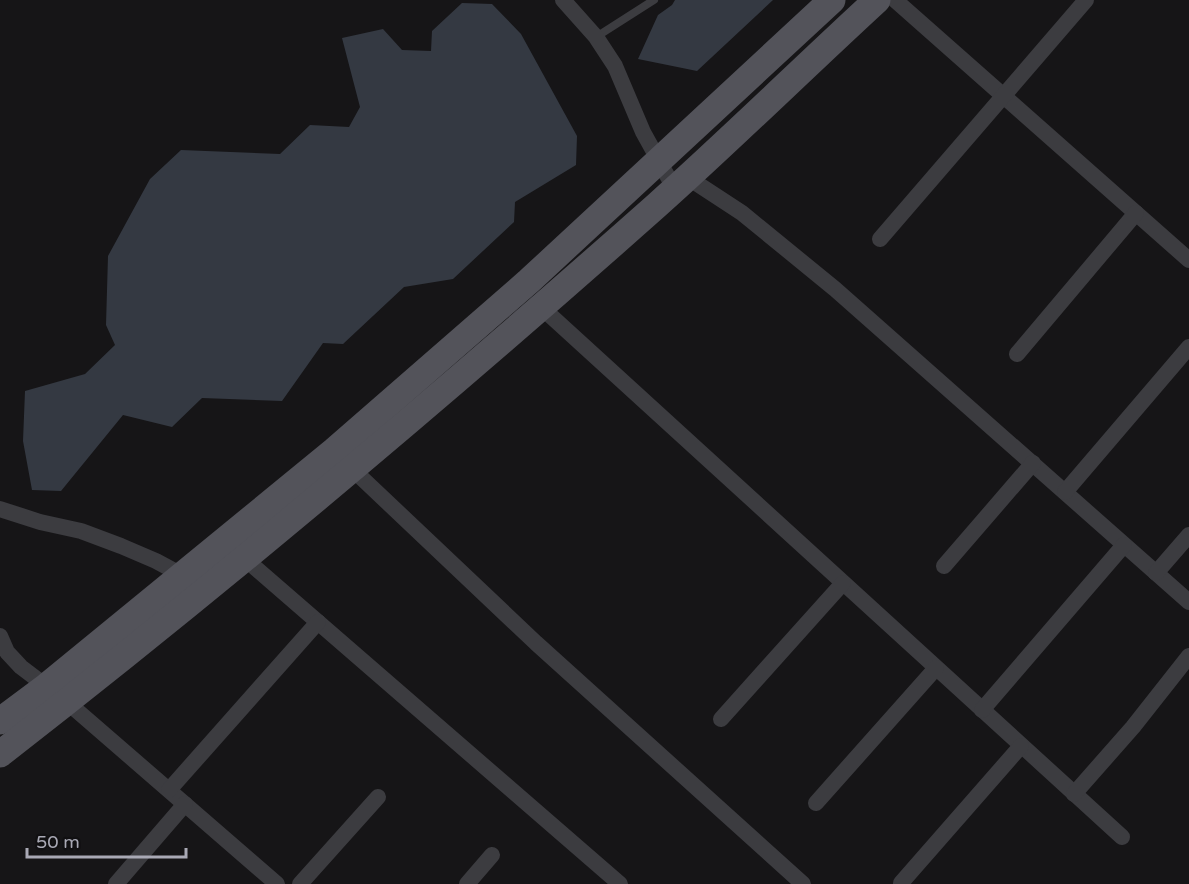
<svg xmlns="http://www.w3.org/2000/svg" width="1189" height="884" viewBox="0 0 1189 884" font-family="'Varela Round',sans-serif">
<rect width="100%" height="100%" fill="#161517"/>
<g fill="#343942">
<polygon points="675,0 773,0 697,71 638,59 658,15 672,5"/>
<polygon points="462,3 492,4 521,34 577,136 576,165 515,202 514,222 453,279 404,287 343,344 323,343 282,401 202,398 172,427 123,415 61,491 32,490 23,441 25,391 85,374 115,345 106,325 108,256 150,179 181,150 280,154 310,125 349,127 360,107 342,38 383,29 402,50 431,51 432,31"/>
</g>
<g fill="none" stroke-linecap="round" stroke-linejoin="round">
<polyline stroke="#3c3c40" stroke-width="8" points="596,37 654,0"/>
<g stroke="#3c3c40" stroke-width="16">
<polyline points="563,0 596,37 615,66 643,132 674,188"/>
<polyline points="895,0 1189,260"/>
<polyline points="687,177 742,213 835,289 1189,602"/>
<polyline points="880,239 1086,0"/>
<polyline points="540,306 1122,837"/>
<polyline points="1017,354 1136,213"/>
<polyline points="347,464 536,643 803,884"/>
<polyline points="1065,492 1189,347"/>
<polyline points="0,509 40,522 81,531 121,546 156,561 182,575"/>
<polyline points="244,558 620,884"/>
<polyline points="944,566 1033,463"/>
<polyline points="1156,573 1189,535"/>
<polyline points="0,636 7,652 21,667 67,702 277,884"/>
<polyline points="982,710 1124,545"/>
<polyline points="721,719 843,583"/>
<polyline points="169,790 318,622"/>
<polyline points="1074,794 1133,727 1189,656"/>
<polyline points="816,803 936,668"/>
<polyline points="901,883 1021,746"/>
<polyline points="116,884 185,804"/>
<polyline points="300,884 378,797"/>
<polyline points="467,884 492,855"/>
</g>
<g stroke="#53535a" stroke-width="27">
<polyline points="0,721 47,686 334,451 529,281 832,0"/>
<path d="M0 754C225 579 443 395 656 206 731 139 803 68 877 0"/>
</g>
</g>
<path d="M27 848v9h159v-9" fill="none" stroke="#a9a9b5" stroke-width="3"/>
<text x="36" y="848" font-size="18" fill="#a9a9b5" stroke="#111012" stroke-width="4.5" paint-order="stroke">50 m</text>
</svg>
